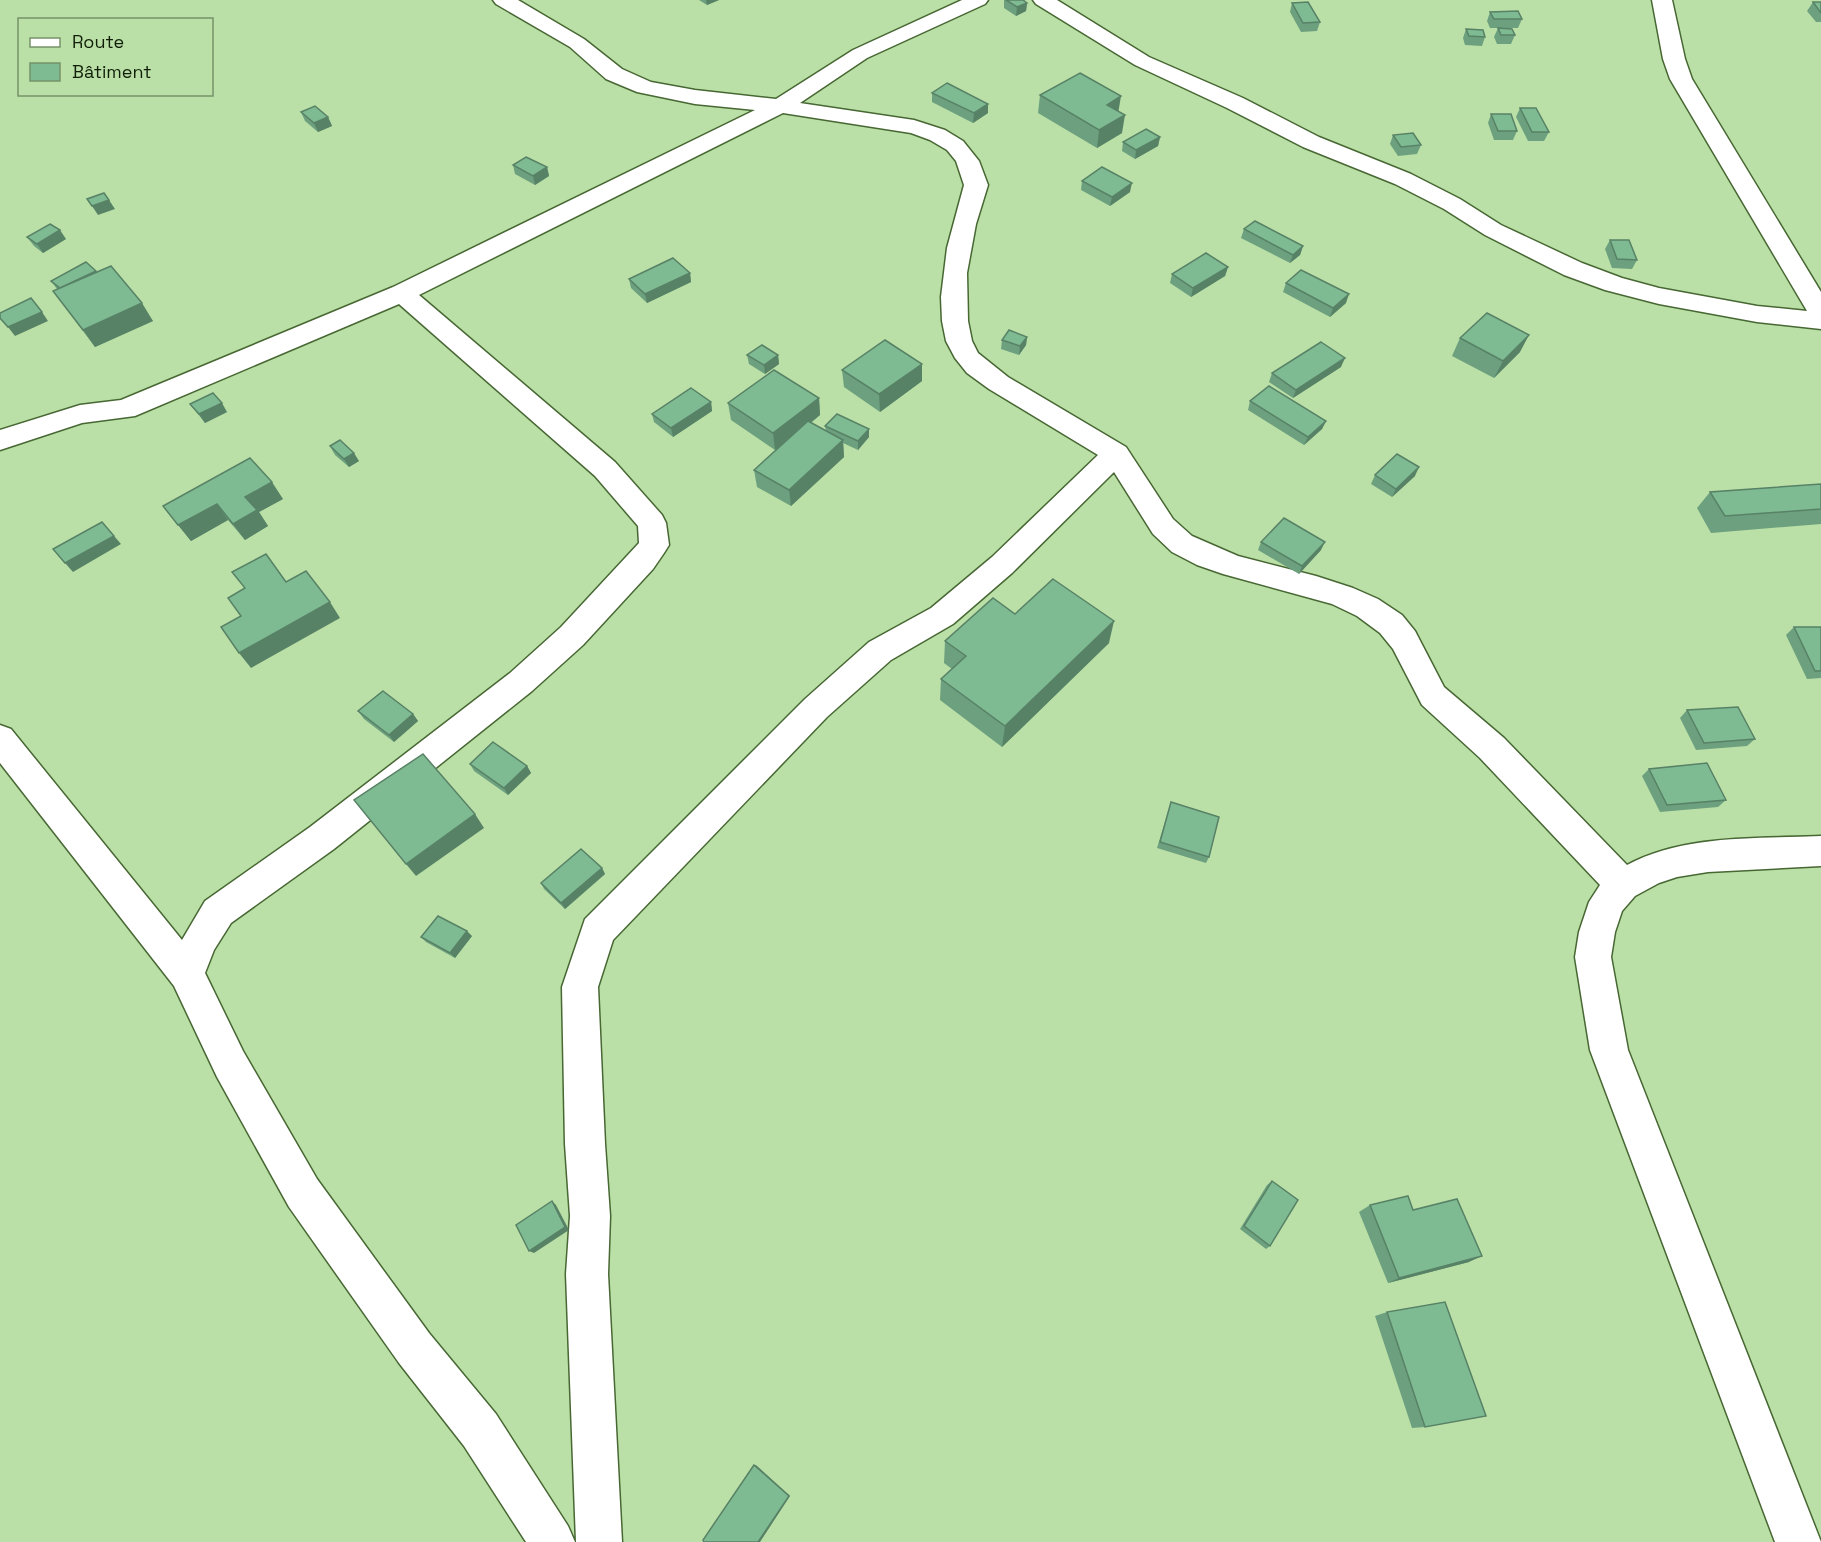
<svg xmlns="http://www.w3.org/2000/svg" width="1821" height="1542" viewBox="0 0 1821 1542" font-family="'Space Grotesk',sans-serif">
<rect width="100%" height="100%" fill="#bbe0a7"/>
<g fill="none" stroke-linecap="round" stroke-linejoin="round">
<defs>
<g id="street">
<path d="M493 0H518L584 39 622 69 651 82 695 90 776 99 853 50 962 0H988L985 4 867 58 800 103 914 120 945 130 963 141 979 161 988 185 976 224 967 273 968 321 972 341 978 353 1008 377 1126 447 1173 519 1192 536 1238 556 1316 576 1353 588 1378 599 1402 615 1415 631 1444 687 1504 738 1627 865C1685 834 1757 839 1821 836V866L1708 872 1677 877 1659 883 1635 896 1622 911 1615 932 1611 957 1628 1050 1821 1542H1775L1590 1050 1575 957 1579 932 1589 902 1600 885 1480 758 1422 705 1393 649 1380 633 1357 616 1332 604 1223 574 1197 565 1172 552 1153 534 1114 472 1012 573 953 624 891 660 827 717 613 940 598 987 605 1144 610 1216 608 1274 622 1542H576L566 1274 570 1216 565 1144 562 987 585 919 805 699 869 642 931 608 992 557 1098 455 989 389 967 373 955 358 946 341 942 321 941 297 947 248 964 185 956 161 947 150 930 140 911 133 783 113 419 295 615 462 662 515 666 523 669 545 664 553 653 569 583 645 532 691 334 849 231 923 214 950 205 973 243 1051 317 1179 429 1333 496 1414 568 1526 575 1542H526L464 1446 399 1363 289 1207 217 1077 174 986 0 763V725L11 729 182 940 205 901 310 827 510 673 561 627 639 543 638 526 595 476 399 304 135 416 82 423 0 450V430L80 405 121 400 393 287 755 110 695 104 637 92 606 79 570 47 496 4Z"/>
<polygon points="1033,0 1057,0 1149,57 1243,98 1319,137 1411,174 1460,199 1501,225 1582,263 1622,278 1659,288 1757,306 1807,311 1670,79 1663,59 1652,0 1672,0 1685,59 1692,79 1821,292 1821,329 1757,322 1659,304 1605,290 1564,275 1485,235 1444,209 1395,184 1303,147 1227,108 1135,65 1036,4"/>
</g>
</defs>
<use href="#street" stroke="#476733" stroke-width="3"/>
<use href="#street" fill="#fff" fill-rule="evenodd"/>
</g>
<g fill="#6ca07e">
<polygon points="699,0 719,0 707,5"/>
<polygon points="1004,0 1023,0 1027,3 1026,11 1016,16 1004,8"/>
<polygon points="1813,2 1821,2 1821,22 1816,22 1807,11"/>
<polygon points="1292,3 1320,22 1317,31 1301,32 1290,12"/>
<polygon points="1490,12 1522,19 1518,28 1490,28 1487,21"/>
<polygon points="1498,28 1515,35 1511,44 1497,44 1494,37"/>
<polygon points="1466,29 1485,37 1482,46 1465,45 1463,38"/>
<polygon points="932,93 988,104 988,113 973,123 932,102"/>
<polygon points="1040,95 1119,112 1122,133 1097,148 1038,113"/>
<polygon points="1520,108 1549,132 1544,141 1528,141 1516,117"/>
<polygon points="301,112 328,117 332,126 318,132 305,121"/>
<polygon points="1491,114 1517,131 1513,140 1494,140 1488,123"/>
<polygon points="1393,135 1421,145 1417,154 1398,156 1390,144"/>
<polygon points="1160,137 1158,146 1135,159 1122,151 1123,142"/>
<polygon points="513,165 547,167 549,176 535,185 515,174"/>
<polygon points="1082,181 1130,192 1110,206 1081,190"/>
<polygon points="1244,229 1303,246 1300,255 1290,263 1241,238"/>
<polygon points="27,237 66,239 43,253 34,246"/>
<polygon points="1610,240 1637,260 1632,269 1612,268 1605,249"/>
<polygon points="1228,267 1225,276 1191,297 1170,283 1172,274"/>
<polygon points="97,272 153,321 95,347 53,291 57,289 51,281"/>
<polygon points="690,273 691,282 647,303 631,288 629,279"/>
<polygon points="1286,283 1346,303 1330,317 1283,292"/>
<polygon points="1027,337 1026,345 1019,355 1001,349 1002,340"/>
<polygon points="1460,338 1520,352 1494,378 1452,356"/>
<polygon points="747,355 778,355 779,364 765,374 749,364"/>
<polygon points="1341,367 1293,398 1269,382 1272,373"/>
<polygon points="842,370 922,381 880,412 844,387"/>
<polygon points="819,398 820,415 811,423 826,431 825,426 869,437 858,450 843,443 844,457 791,506 757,487 754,470 781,446 775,450 731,420 728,403"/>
<polygon points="1250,401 1326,421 1322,429 1304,445 1248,410"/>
<polygon points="711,402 712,411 673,437 654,422 652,414"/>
<polygon points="190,404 227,412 205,423"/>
<polygon points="330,446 359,461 349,467 335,455"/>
<polygon points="1375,475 1415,476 1392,497 1371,484"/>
<polygon points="1821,484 1821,524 1711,533 1697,508 1710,492"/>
<polygon points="283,499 259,512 268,526 245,540 228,520 191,541 163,506"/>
<polygon points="1261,542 1321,550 1299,574 1258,550"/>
<polygon points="1015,614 1109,643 1002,747 940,700 941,679 952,669 944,663 945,641"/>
<polygon points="1794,627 1821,627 1821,678 1807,679 1786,635"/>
<polygon points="1687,710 1755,739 1747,746 1696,750 1680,718"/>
<polygon points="358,711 413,714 418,721 394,742 364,719"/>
<polygon points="470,764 527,766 531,773 508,795 474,771"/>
<polygon points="1649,769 1726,800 1718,807 1660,812 1642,776"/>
<polygon points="1171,802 1209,857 1206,863 1157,848"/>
<polygon points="602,868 605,874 565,909 544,889 541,883"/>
<polygon points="472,936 455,958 426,942 421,937"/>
<polygon points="1272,1181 1270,1246 1266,1249 1240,1229 1267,1185"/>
<polygon points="1370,1205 1413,1210 1469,1262 1388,1283 1359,1212"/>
<polygon points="1387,1312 1425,1427 1412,1428 1375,1316"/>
</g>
<g fill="#588266">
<polygon points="706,0 719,0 707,5"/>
<polygon points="1027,3 1026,11 1016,16 1017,7"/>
<polygon points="1121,96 1118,114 1107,105"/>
<polygon points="988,104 988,113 973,123 974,113"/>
<polygon points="1125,115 1122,133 1097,148 1099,130"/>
<polygon points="328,117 332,126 318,132 314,123"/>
<polygon points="1160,137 1158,146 1135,159 1136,150"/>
<polygon points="547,167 549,176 535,185 533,176"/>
<polygon points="1132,183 1130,192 1110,206 1112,197"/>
<polygon points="109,200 115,209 98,215 92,206"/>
<polygon points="60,230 66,239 43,253 37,244"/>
<polygon points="1303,246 1300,255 1290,263 1293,255"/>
<polygon points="1228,267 1225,276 1191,297 1193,288"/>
<polygon points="690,273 691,282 647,303 645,294"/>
<polygon points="1349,294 1346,303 1330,317 1333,308"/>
<polygon points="142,303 153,321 95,347 83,330"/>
<polygon points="42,312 48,321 15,336 8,327"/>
<polygon points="1529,335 1520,352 1494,378 1503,361"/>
<polygon points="1027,337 1026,345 1019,355 1020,346"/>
<polygon points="778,355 779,364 765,374 764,365"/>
<polygon points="1345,358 1341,367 1293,398 1296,390"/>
<polygon points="922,364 922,381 880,412 879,394"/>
<polygon points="819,398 820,415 775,450 773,433"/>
<polygon points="711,402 712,411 673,437 671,428"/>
<polygon points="222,403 227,412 205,423 199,414"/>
<polygon points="1326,421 1322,429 1304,445 1308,437"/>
<polygon points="869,429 869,437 858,450 858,441"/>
<polygon points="843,440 844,457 791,506 789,490"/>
<polygon points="354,453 359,461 349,467 344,459"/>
<polygon points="1419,467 1415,476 1392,497 1396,489"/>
<polygon points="272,482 283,499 259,512 268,526 245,540 233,524 245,497"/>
<polygon points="217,504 228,520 191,541 178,525"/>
<polygon points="102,522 121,544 73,572 65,563"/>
<polygon points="1325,542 1321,550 1299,574 1302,566"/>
<polygon points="330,602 340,618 251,668 239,653"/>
<polygon points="1114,621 1109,643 1002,747 1005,726"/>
<polygon points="413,714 418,721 394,742 389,735"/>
<polygon points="527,766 531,773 508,795 504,788"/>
<polygon points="475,814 484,828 416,876 406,864"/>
<polygon points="602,868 605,874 565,909 561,903"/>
<polygon points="467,931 472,936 455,958 450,953"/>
<polygon points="552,1201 556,1205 569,1230 534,1253 529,1251"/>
<polygon points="1482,1256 1469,1262 1388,1283 1399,1278"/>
<polygon points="754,1465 756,1465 790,1496 760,1542 758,1542"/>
</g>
<g fill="#7eba92" stroke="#588266" stroke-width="1.5">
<polygon points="1006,0 1023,0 1027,3 1017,7"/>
<polygon points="1308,2 1320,22 1303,23 1292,3"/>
<polygon points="1813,2 1821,2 1821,13"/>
<polygon points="1518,11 1522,19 1494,19 1490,12"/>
<polygon points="1498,28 1512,29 1515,35 1501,35"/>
<polygon points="1466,29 1483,30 1485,37 1469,36"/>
<polygon points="1080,73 1121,96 1107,105 1125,115 1099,130 1040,95"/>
<polygon points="947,83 988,104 974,113 932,93"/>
<polygon points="315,106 328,117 314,123 301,112"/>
<polygon points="1520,108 1536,108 1549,132 1532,132"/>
<polygon points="1491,114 1511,114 1517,131 1498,131"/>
<polygon points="1146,129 1160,137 1136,150 1123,142"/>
<polygon points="1413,133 1421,145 1401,147 1393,135"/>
<polygon points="526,157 547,167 533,176 513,165"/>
<polygon points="1102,167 1132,183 1112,197 1082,181"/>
<polygon points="104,193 109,200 92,206 87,199"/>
<polygon points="1255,221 1303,246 1293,255 1244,229"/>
<polygon points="50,224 60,230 37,244 27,237"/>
<polygon points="1610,240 1629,240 1637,260 1617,259"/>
<polygon points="1206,253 1228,267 1193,288 1172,274"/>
<polygon points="673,258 690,273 645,294 629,279"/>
<polygon points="86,262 96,271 60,288 51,281"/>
<polygon points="111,266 142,303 83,330 53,291"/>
<polygon points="1301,270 1349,294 1333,308 1286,283"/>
<polygon points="31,298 42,312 8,327 0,318 0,313"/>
<polygon points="1487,313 1529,335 1503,361 1460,338"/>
<polygon points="1009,330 1027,337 1020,346 1002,340"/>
<polygon points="885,340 922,364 879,394 842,370"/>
<polygon points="1321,342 1345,358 1296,390 1272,373"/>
<polygon points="762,345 778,355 764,365 747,355"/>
<polygon points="774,370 819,398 773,433 728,403"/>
<polygon points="1269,386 1326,421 1308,437 1250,401"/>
<polygon points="691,388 711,402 671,428 652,414"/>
<polygon points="213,393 222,403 199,414 190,404"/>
<polygon points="837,414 869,429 858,441 825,426"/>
<polygon points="808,421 843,440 789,490 754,470"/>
<polygon points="340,440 354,453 344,459 330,446"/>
<polygon points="1397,454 1419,467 1396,489 1375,475"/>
<polygon points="250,458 272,482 245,497 257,510 233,524 217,504 178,525 163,506"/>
<polygon points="1821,484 1821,509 1725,516 1710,492"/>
<polygon points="1284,518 1325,542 1302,566 1261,542"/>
<polygon points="102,522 114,536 65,563 53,549"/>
<polygon points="266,554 286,582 306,571 330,602 239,653 221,627 241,616 228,598 245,588 232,572"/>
<polygon points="1053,579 1114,621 1005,726 941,679 966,656 945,641 993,598 1015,614"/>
<polygon points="1794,627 1821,627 1821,671 1815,671"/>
<polygon points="383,691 413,714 389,735 358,711"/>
<polygon points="1738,707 1755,739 1704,743 1687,710"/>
<polygon points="493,742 527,766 504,788 470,764"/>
<polygon points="423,754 475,814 406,864 354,800"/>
<polygon points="1707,763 1726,800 1667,805 1649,769"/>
<polygon points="1171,802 1219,817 1209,857 1160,842"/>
<polygon points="581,849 602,868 561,903 541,883"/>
<polygon points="438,916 467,931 450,953 421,937"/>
<polygon points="1272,1181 1298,1200 1270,1246 1244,1226"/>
<polygon points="1408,1196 1413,1210 1457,1199 1482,1256 1399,1278 1370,1205"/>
<polygon points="552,1201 565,1227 529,1251 516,1225"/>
<polygon points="1445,1302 1486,1416 1425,1427 1387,1312"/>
<polygon points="754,1465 789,1496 758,1542 704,1542 703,1540"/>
</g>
<rect x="18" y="18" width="195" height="78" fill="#bbe0a7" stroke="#779368" stroke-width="1.5"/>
<rect x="30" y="38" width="30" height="9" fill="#ffffff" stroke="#779368" stroke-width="1.5"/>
<text x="72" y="48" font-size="18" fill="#111f09">Route</text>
<rect x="30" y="63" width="30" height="18" fill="#7eba92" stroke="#779368" stroke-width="1.5"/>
<text x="72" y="78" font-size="18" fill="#111f09">Bâtiment</text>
</svg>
